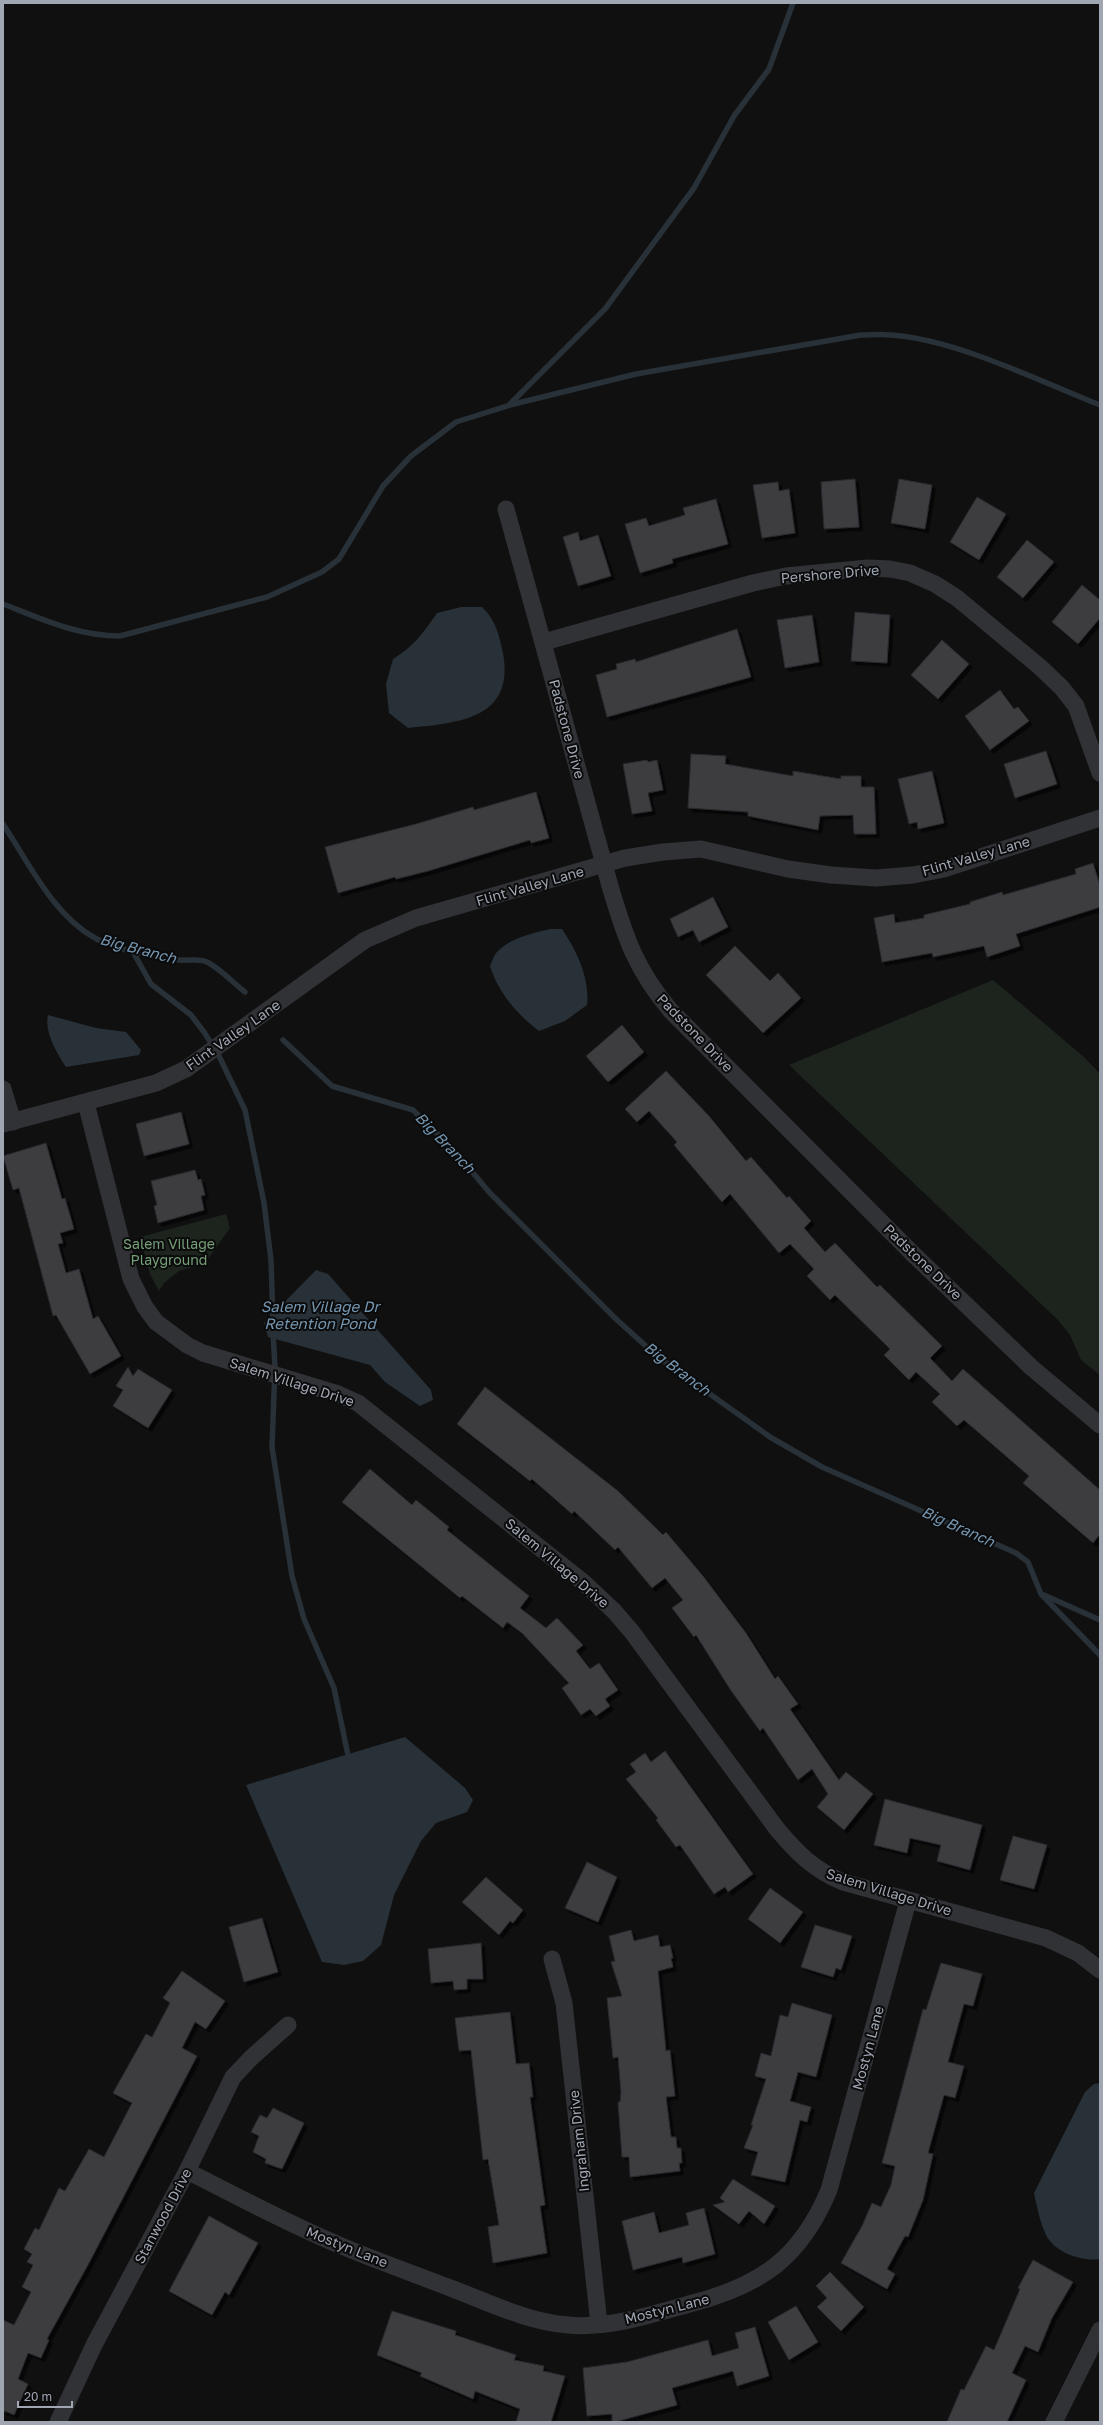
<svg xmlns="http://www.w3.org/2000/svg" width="1103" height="2425" viewBox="0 0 1103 2425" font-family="'Golos Text',sans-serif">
<defs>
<filter id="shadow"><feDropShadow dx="3.5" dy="3.5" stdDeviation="0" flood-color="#0009"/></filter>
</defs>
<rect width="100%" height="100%" fill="#101011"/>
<g fill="#1c241d">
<polygon points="993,980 1084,1057 1100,1074 1100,1375 1081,1360 1070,1335 1057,1319 789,1065"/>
<polygon points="226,1214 230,1228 205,1263 179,1271 164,1283 159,1291 150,1274 140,1237"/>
</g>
<g fill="#283137">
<path d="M461 607H482C496 620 499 635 503 653 515 719 459 723 408 728L389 713 386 684 393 659C413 647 424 632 437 613Z"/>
<path d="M550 929H562C577 951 590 979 587 1005L565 1021 539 1031C517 1014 499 994 490 966 492 962 494 955 497 952 510 938 533 933 550 929Z"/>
<path d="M48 1015 96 1028 126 1032 141 1050 139 1055 66 1067C57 1053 44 1032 48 1015Z"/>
<polygon points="316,1270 328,1274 431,1390 433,1400 420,1406 385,1382 370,1365 268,1337 264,1323"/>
<polygon points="405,1737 465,1788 473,1800 467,1812 436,1823 421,1841 394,1895 381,1945 363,1961 344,1965 322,1962 246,1785"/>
<path d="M1100 2083V2259C1082 2262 1054 2252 1046 2235 1040 2222 1037 2207 1034 2193L1085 2092 1094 2084Z"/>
</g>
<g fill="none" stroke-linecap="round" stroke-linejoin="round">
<g stroke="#283137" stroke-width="5.5">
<polyline points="510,404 605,309 694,188 734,116 769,69 793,3"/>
<path d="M3 604C42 619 77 636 120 636L267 597 322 572 339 559 383 486 411 456 456 422 510 405 636 374 861 335C871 335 881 334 891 335 955 339 1039 381 1100 405"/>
<path d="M3 824C29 863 53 915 95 938 114 949 159 958 180 960 188 961 201 958 207 962 221 969 233 983 245 992"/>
<polyline points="132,950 151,984 191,1015 204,1032 219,1056 245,1110 264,1203 271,1260 273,1320"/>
<polyline points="283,1040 332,1086 413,1110 453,1149 489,1192 616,1319 658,1357 770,1437 822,1467 1016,1553 1028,1562 1041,1594 1100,1655"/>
<polyline points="273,1332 275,1367 272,1447 292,1576 304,1619 334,1688 349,1760"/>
<polyline points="1044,1595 1100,1620"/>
</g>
</g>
<g fill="#3c3d41" stroke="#2a2a2e" filter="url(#shadow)">
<polygon points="855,479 859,527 824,529 821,482"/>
<polygon points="899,479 932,485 925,529 891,523"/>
<polygon points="778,482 779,491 789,489 795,533 762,538 753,485"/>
<polygon points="977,497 1006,514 979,560 950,542"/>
<polygon points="716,499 728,544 672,559 673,563 640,573 625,524 646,518 649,526 685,515 683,508"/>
<polygon points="578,532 580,541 598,535 611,576 578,586 563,537"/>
<polygon points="1027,540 1054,562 1023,598 997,577"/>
<polygon points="1082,585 1100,600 1100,618 1078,644 1052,622"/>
<polygon points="855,612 890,615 887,663 851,661"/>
<polygon points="812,615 819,662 785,668 777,620"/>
<polygon points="737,629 751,677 607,717 596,675 617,669 616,664 635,659 636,662"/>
<polygon points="942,640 969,664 938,699 911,675"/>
<polygon points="1000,690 1014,709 1018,707 1029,721 990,750 965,716"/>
<polygon points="1046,751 1057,784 1015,798 1004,764"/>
<polygon points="691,754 726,756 725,764 793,776 793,771 841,779 841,776 861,776 861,787 874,787 876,834 854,834 853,815 820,816 818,830 748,816 748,812 688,808"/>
<polygon points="647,760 648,762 657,760 663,790 648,793 652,811 632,814 623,764"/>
<polygon points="932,771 944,823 918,829 917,822 909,824 898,779"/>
<polygon points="536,792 549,838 531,843 530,840 428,871 396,879 395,877 338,893 325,847 416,824 473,807 474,810"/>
<polygon points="1093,863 1100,886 1100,907 1016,934 1020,946 987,957 984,946 933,957 932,953 882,962 874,918 894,914 895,923 924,918 924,915 970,904 970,902 1002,892 1003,895 1076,874 1075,869"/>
<polygon points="713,897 728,927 699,942 693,930 678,937 670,919"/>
<polygon points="735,946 770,981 778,973 801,998 763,1033 706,975"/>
<polygon points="622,1025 644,1052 608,1082 586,1056"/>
<polygon points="666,1071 709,1116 746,1161 751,1157 787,1198 789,1196 811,1221 804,1228 825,1252 835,1243 877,1287 880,1285 942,1346 930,1358 952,1381 963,1369 1100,1490 1100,1534 1093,1543 1023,1483 1029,1476 964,1420 957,1426 932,1402 940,1394 916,1372 909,1380 884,1355 890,1349 835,1295 830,1300 807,1276 814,1269 790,1244 779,1253 730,1194 722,1202 674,1145 677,1142 649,1111 637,1122 625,1109"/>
<polygon points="181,1112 189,1144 144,1156 136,1124"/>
<polygon points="46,1143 62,1199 65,1198 74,1229 60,1233 63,1243 58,1244 66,1273 79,1269 93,1319 98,1316 121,1356 90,1374 56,1315 53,1316 19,1188 13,1190 3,1156"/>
<polygon points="195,1170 198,1180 201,1179 205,1195 201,1196 204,1210 158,1223 154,1206 157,1205 151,1181"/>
<polygon points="128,1367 133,1376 138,1369 172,1390 148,1428 113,1406 123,1390 116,1386"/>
<polygon points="485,1387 618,1491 663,1535 666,1532 703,1576 746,1633 775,1679 778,1676 798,1704 790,1709 839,1780 846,1772 873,1794 844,1830 817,1807 828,1794 812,1769 798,1780 763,1728 760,1731 730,1689 696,1635 694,1637 672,1608 683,1600 665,1578 652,1588 618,1547 615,1550 574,1511 572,1514 532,1479 530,1481 457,1424"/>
<polygon points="370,1469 412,1505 416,1500 449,1527 447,1530 529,1596 520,1608 546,1628 557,1618 583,1645 576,1651 590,1669 599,1663 618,1690 605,1699 610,1706 596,1716 590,1709 581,1715 562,1688 569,1683 522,1633 507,1622 503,1628 462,1596 460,1598 342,1502"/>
<polygon points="665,1751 753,1874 728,1892 725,1887 714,1894 680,1845 676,1847 656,1820 658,1818 626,1779 636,1772 630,1764 645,1753 651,1762"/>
<polygon points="885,1799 982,1825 970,1870 937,1861 941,1845 910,1838 907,1853 874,1845"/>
<polygon points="1013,1836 1047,1845 1034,1889 1000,1880"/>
<polygon points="587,1862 617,1877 598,1922 565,1908"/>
<polygon points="486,1877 523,1910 513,1923 510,1921 499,1935 462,1902"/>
<polygon points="770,1888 803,1912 780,1943 748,1919"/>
<polygon points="262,1918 278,1972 244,1982 229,1927"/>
<polygon points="815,1925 852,1936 841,1970 836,1968 833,1977 801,1967"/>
<polygon points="631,1930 634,1941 658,1935 660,1947 670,1945 673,1958 671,1958 673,1967 658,1971 666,2051 670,2050 675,2096 666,2097 671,2137 676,2137 677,2148 681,2148 682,2163 679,2163 680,2171 630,2177 629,2157 622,2157 618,2102 620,2102 621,2092 618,2057 613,2058 607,1998 622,1996 611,1962 615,1961 609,1936"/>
<polygon points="481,1943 483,1979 467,1979 467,1989 454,1990 453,1981 431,1983 428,1949"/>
<polygon points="941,1963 982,1974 973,2006 964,2004 948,2062 964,2066 955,2098 944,2095 928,2153 933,2154 923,2200 908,2237 905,2236 887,2269 895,2274 887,2289 841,2263 862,2226 872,2203 881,2207 891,2185 895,2166 882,2163 923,2009 926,2010"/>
<polygon points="182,1971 225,2001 206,2029 195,2022 182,2048 197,2056 89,2263 47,2339 49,2340 41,2358 28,2353 18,2379 28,2384 14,2415 5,2411 3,2413 3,2320 14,2325 31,2292 22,2287 33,2265 27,2262 32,2254 24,2249 35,2228 39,2230 59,2188 65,2191 89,2149 104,2157 132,2103 113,2093 146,2034 152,2037 170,2003 163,1998"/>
<polygon points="792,2003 832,2015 816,2077 798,2072 790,2101 811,2107 807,2122 800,2120 785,2182 751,2175 758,2152 744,2148 753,2125 751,2125 766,2079 755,2076 761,2053 771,2056 780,2015 788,2017"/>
<polygon points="510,2012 516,2064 529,2063 533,2097 530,2097 545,2205 540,2206 547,2253 493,2263 488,2227 499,2225 488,2159 483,2160 471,2050 459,2051 455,2018"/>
<polygon points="273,2108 304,2123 282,2169 265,2163 266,2159 253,2152 259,2136 251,2132 260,2115 267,2118"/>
<polygon points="733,2179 775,2206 764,2224 749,2211 739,2224 713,2205 725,2202 720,2198"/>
<polygon points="704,2208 715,2254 683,2263 682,2257 633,2270 622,2221 654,2212 659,2233 689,2225 686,2213"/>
<polygon points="209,2216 258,2243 229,2295 225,2292 212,2315 169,2291"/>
<polygon points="1033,2260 1073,2282 1052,2318 1038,2352 1025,2346 1012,2373 1026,2380 1007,2422 947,2422 961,2389 964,2390 986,2346 994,2350 1020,2289 1018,2288"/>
<polygon points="830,2272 864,2307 841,2331 817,2307 827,2298 816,2286"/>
<polygon points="796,2306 818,2342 789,2360 768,2322"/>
<polygon points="392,2311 456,2331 455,2335 516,2355 514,2360 544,2366 543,2371 565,2376 551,2422 516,2422 520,2409 475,2391 473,2399 420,2376 422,2373 377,2355"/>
<polygon points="755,2327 769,2376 737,2386 733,2371 672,2388 677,2405 615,2422 612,2422 612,2414 587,2416 583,2368 627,2362 708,2340 712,2356 739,2348 735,2333"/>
</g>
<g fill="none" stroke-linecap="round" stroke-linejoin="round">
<g stroke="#313236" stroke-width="17">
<path d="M506 509 610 886C625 937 636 970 671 1011L912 1253 1031 1367 1100 1425"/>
<polyline points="544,642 753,583 786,576 868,568 890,569 910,573 935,584 957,598 1040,667 1062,688 1076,706 1100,773"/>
<polyline points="3,1089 13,1122"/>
<path d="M86 1103 131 1279 145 1307 156 1322 187 1345 203 1353 338 1394 358 1403 583 1582 614 1611 632 1632 777 1829C797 1853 814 1870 843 1882L1046 1938 1078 1953 1100 1970"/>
<polyline points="3,1124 156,1083 186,1069 365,940 416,918 625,858 663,852 701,849 788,869 831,875 876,878 913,875 944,869 1100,818"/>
<polyline points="552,1959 564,2003 599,2324"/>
<path d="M187 2171C239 2197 290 2225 344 2247 380 2262 417 2275 453 2289 490 2303 528 2322 568 2325 609 2329 653 2314 693 2303 762 2285 801 2257 829 2190L908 1901"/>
<polyline points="58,2422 94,2345 187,2171 233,2077 251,2058 288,2025"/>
<polyline points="1054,2422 1100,2330"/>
</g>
</g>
<g text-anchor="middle" stroke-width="4" stroke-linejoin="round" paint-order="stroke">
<g font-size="14" fill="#a0a7b3" stroke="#0b0b0c">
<text transform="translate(830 574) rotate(-5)" y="5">Pershore Drive</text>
<text transform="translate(567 729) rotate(75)" y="5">Padstone Drive</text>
<text transform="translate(976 856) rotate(-16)" y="5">Flint Valley Lane</text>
<text transform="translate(530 886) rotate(-16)" y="5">Flint Valley Lane</text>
<text transform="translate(695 1033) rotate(46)" y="5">Padstone Drive</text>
<text transform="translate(233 1035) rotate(-35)" y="5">Flint Valley Lane</text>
<text transform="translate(923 1262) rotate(44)" y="5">Padstone Drive</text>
<text transform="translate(292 1382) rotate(18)" y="5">Salem Village Drive</text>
<text transform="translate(557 1563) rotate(40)" y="5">Salem Village Drive</text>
<text transform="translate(889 1892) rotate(17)" y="5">Salem Village Drive</text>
<text transform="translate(868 2048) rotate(-75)" y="5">Mostyn Lane</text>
<text transform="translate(579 2141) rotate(-96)" y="5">Ingraham Drive</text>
<text transform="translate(163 2216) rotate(-62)" y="5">Stanwood Drive</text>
<text transform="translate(347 2247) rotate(22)" y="5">Mostyn Lane</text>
<text transform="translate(667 2309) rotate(-14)" y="5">Mostyn Lane</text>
</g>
<g font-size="14" fill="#769f78" stroke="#0b0b0c">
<text x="169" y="1249">Salem Village<tspan x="169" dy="16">Playground</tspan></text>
</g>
<g font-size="15" font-style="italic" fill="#7596b0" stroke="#0b0b0c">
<text transform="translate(138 949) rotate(15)" y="5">Big Branch</text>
<text transform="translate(445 1143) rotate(46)" y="5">Big Branch</text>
<text x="320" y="1312">Salem Village Dr<tspan x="320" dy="17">Retention Pond</tspan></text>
<text transform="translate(677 1369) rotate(37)" y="5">Big Branch</text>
<text transform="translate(958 1527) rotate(24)" y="5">Big Branch</text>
</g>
</g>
<rect width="1103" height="2425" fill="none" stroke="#a0a7b3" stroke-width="8"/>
<path d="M18 2401v6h54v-6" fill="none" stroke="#a0a7b3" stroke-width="2"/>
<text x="24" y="2401" font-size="12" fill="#a0a7b3" stroke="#0b0b0c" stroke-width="3" paint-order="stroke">20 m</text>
</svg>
